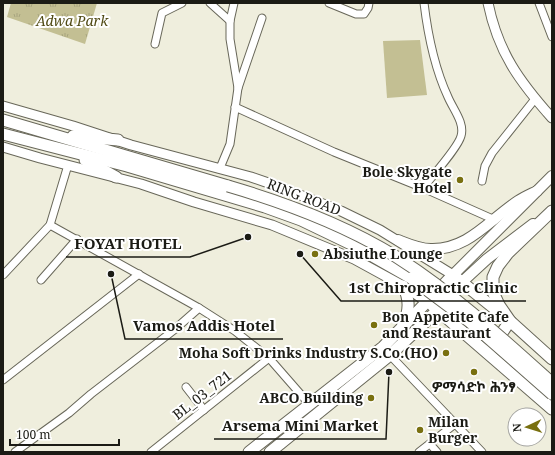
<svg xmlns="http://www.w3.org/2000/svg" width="555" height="455" viewBox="0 0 555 455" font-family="'Noto Serif','Noto Sans Ethiopic',serif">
<defs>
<pattern id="grass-tufts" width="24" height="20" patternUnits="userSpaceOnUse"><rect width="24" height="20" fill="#c3bf93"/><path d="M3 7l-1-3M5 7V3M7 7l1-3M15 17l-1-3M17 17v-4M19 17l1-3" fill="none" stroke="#a7a47e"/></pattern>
</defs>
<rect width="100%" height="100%" fill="#efeedd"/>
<polygon fill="url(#grass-tufts)" points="11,3 97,3 85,44 7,17"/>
<polygon fill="#c3bf93" points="420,40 427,95 387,98 383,41"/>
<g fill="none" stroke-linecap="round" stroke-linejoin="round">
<defs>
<g id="minor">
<polyline points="210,3 230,21"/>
<polyline points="329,3 356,14 364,14 368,8 369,3"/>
<polyline points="539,3 552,37"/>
<polyline points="155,44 162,13 182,3"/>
<polyline points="238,88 262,18"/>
<polyline points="235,107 334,152 423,188 495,220"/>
<polyline points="220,168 230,144 238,88 230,39 230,21 234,3"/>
<polyline points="482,181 485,166 492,153 535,99"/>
<path d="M423 188C432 176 458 148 461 136 465 123 453 109 448 97 434 67 428 36 424 3"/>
<polyline points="50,225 199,308 235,331 269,358 310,405"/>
<polyline points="3,275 50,225 68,165"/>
<polyline points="41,280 77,239"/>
<polyline points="387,352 482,452"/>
<polyline points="3,380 139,274"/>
<polyline points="186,387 204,410"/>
<polyline points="430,444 437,452"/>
<polyline points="15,452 69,413 91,394 174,330 199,308"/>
<polyline points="151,452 269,358"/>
<polyline points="419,452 455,424"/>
</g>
<g id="tertiary">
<path d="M488 3C498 52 519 81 552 118"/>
<polyline points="3,106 73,126 131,145 251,177 277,186 341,211 380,230 453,275"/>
<polyline points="3,147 40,158 141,184 194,202 272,225 354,259 407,288 427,302"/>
</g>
<g id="secondary">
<path d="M398 240C408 244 419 249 431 249 468 250 489 220 518 201 524 197 531 194 537 191"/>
<polyline points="453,275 552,176"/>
<polyline points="462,282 487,259 533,224"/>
</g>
<g id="primary">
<polyline points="433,306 552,409"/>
<path d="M403 324C410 311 410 299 403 286"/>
<polyline points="488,353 510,321 499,305 493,292 493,277 498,266 508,253 552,211"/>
<polyline points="249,452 383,347 453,275 510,321 552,359"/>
<polyline points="270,452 390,355 438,310 462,282"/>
</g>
<g id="trunk">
<polyline points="3,120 228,186"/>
<polyline points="3,134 127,166 265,207 301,220 353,245 411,278"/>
<polyline points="73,136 118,140"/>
<polyline points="85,160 116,177"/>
</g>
</defs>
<use href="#minor" stroke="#686759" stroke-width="9"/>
<use href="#tertiary" stroke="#686759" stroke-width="11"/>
<use href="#secondary" stroke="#686759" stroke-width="12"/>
<use href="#primary" stroke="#686759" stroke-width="13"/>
<use href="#trunk" stroke="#686759" stroke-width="13"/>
<use href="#minor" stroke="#fff" stroke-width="7"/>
<use href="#tertiary" stroke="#fff" stroke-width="9"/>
<use href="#secondary" stroke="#fff" stroke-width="10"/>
<use href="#primary" stroke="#fff" stroke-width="11"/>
<use href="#trunk" stroke="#fff" stroke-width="11"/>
<defs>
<g id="trunk-bridge">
<path d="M228 186C286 203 343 224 395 256 452 292 502 338 552 383"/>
<polyline points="411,278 470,322 552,394"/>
</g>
</defs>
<use href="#trunk-bridge" stroke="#686759" stroke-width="13" stroke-linecap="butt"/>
<use href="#trunk-bridge" stroke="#fff" stroke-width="11"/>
</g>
<g fill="#797010" stroke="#fff" stroke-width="1.5">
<circle cx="460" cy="180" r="4"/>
<circle cx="315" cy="254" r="4"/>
<circle cx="374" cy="325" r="4"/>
<circle cx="446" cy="353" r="4"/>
<circle cx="474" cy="372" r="4"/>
<circle cx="371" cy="398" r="4"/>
<circle cx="420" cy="430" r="4"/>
</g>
<g text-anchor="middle" stroke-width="4" stroke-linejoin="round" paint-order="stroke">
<g font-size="14" font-style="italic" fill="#514b15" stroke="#fff">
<text x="72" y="26">Adwa Park</text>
</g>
<g font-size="14" font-weight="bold" fill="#1b1b15" stroke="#fff" text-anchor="end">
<text x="452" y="177">Bole Skygate<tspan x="452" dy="16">Hotel</tspan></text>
<text x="323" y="259" text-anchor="start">Absiuthe Lounge</text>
<text x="382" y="322" text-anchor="start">Bon Appetite Cafe<tspan x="382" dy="16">and Restaurant</tspan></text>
<text x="438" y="358">Moha Soft Drinks Industry S.Co.(HO)</text>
<text x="474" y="392" text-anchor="middle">ዎማሳድኮ ሕንፃ</text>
<text x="363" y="403">ABCO Building</text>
<text x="428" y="427" text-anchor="start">Milan<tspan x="428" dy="16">Burger</tspan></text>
</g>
<g font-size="14" fill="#1b1b15" stroke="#fff">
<text transform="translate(304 197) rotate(21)" y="5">RING ROAD</text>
<text transform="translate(202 395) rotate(-38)" y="5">BL_03_721</text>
</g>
</g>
<path fill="none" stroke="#1b1b15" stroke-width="1.5" d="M248 237L190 257H66M300 254L341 301H526M111 274L125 339H283M389 372L386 439H214"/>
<g fill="#1b1b15" stroke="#fff" stroke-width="1.5">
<circle cx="248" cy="237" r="4"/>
<circle cx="300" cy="254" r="4"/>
<circle cx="111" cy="274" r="4"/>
<circle cx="389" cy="372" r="4"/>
</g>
<g font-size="15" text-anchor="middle" font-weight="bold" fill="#1b1b15" stroke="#fff" stroke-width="4" stroke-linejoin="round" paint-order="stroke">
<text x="128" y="249">FOYAT HOTEL</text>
<text x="433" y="293">1st Chiropractic Clinic</text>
<text x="204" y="331">Vamos Addis Hotel</text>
<text x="300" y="431">Arsema Mini Market</text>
</g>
<rect width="555" height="455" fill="none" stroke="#1b1b15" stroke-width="8"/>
<g transform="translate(527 427) rotate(266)"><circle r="19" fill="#ffffff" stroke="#a4a4a1"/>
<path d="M0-3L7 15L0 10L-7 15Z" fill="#797010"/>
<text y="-6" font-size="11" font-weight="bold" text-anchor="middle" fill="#1b1b15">N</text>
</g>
<path d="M10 439v6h109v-6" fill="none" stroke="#1b1b15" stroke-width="2"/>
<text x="16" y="439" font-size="12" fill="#1b1b15" stroke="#ffffff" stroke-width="3" paint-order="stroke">100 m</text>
</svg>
